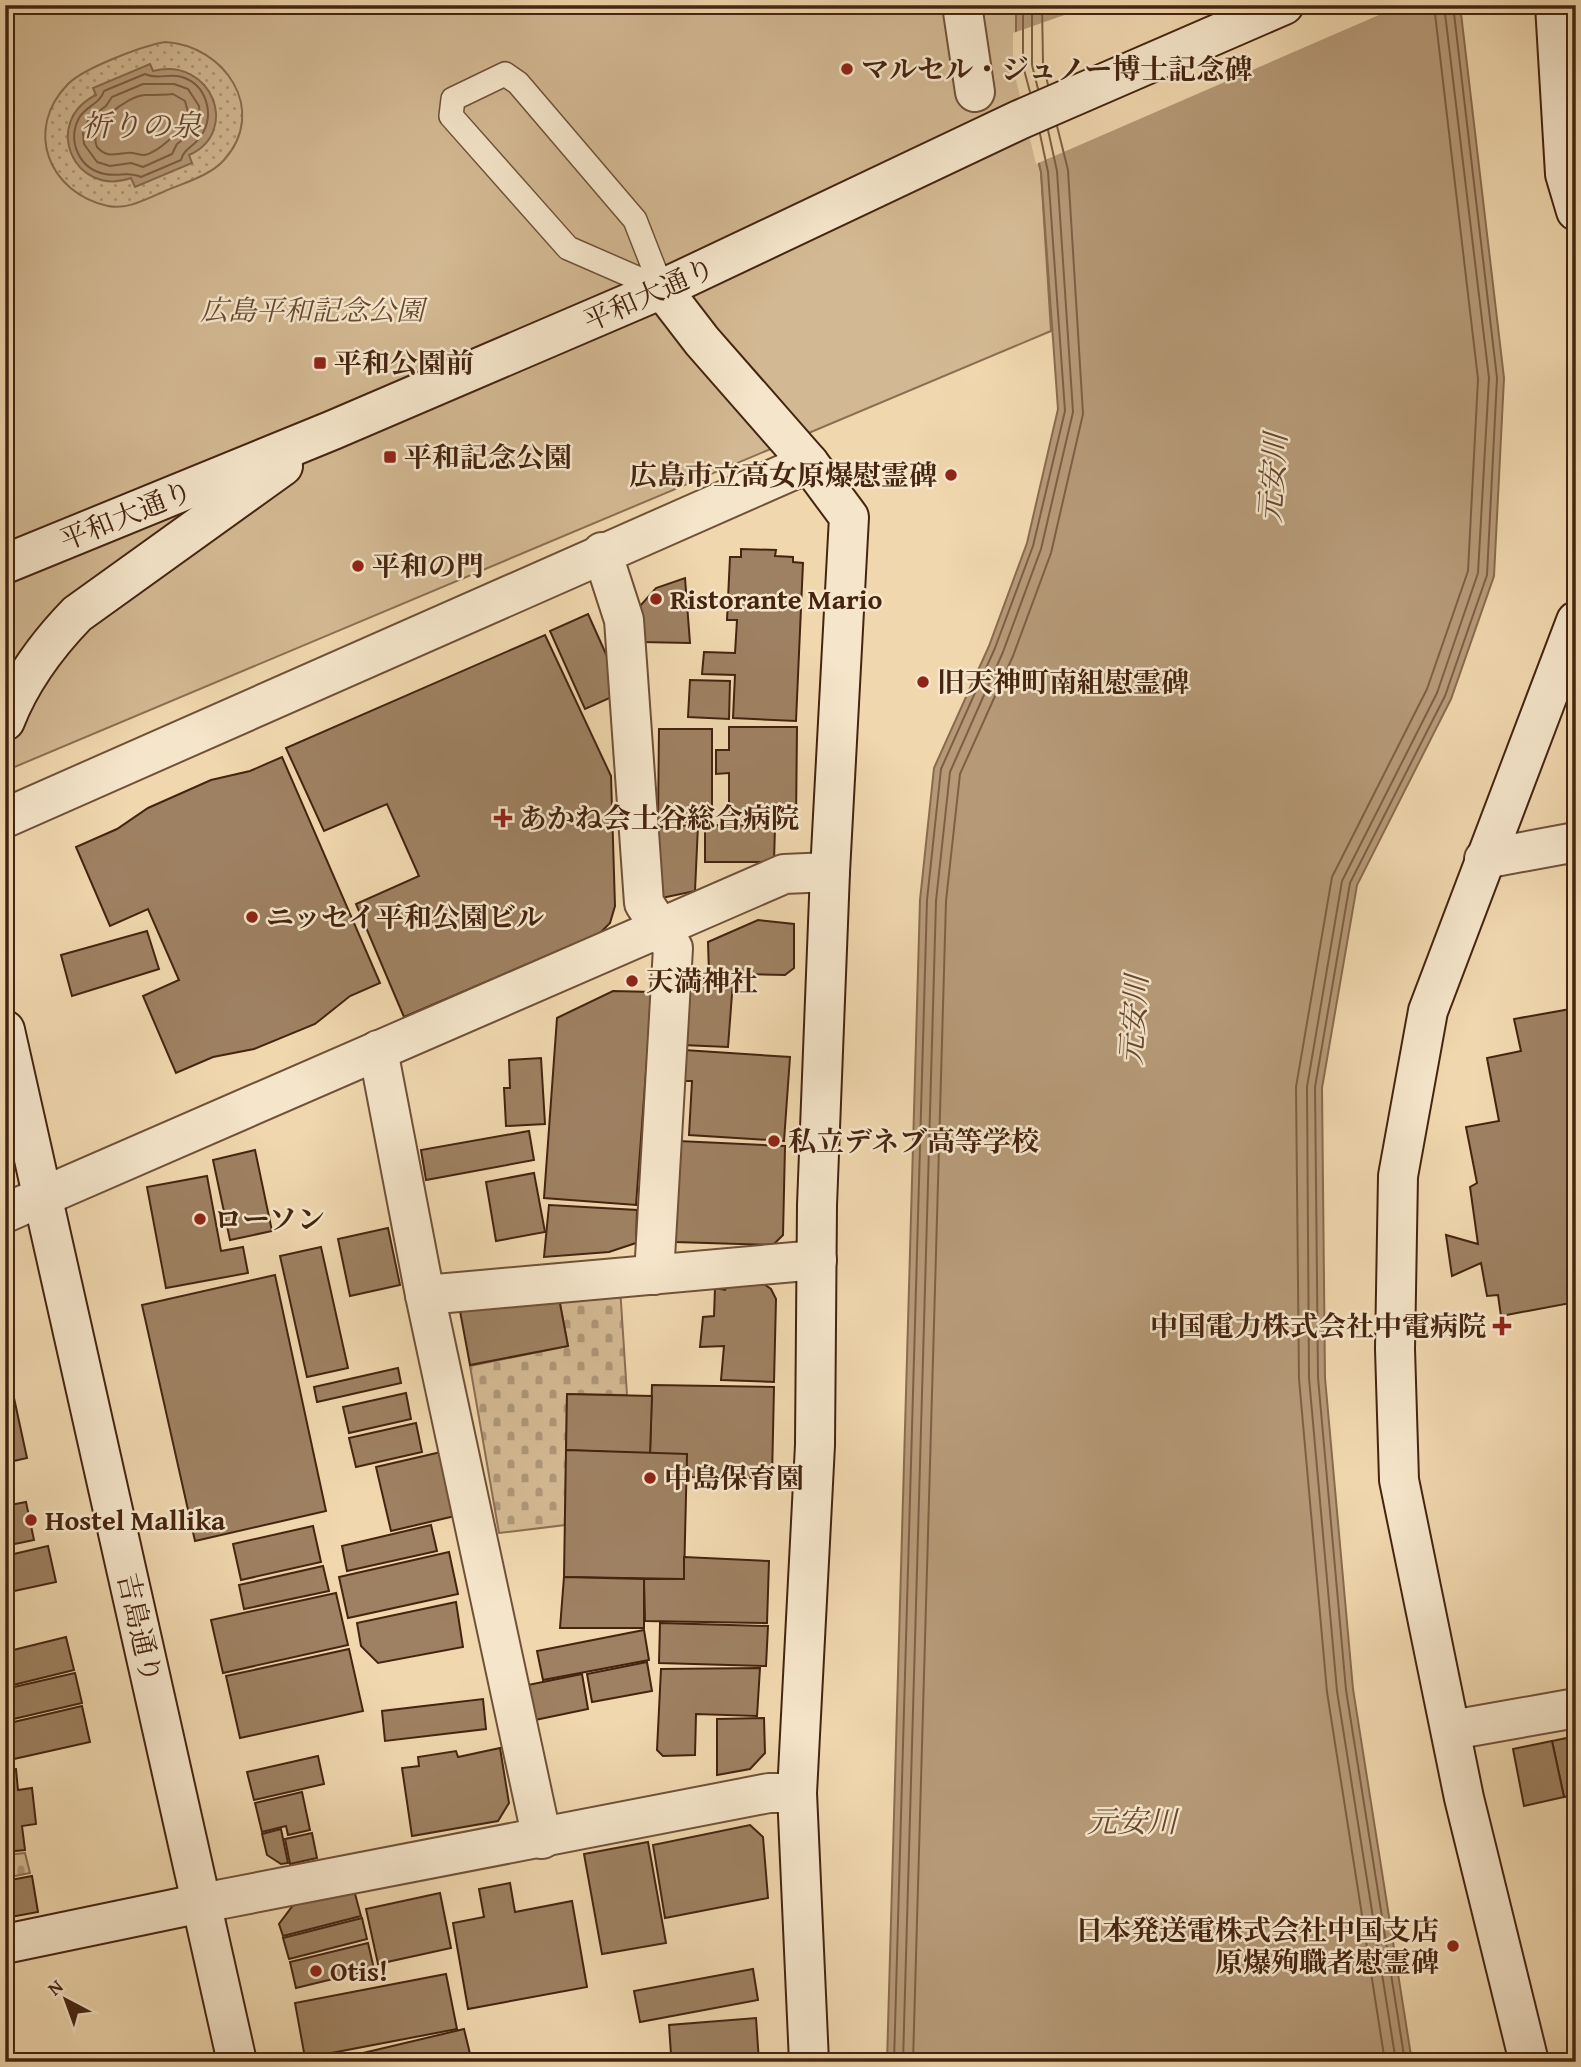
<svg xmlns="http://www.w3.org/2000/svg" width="1581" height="2067" viewBox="0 0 1581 2067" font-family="'Gentium Book Plus','Noto Serif JP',serif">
<defs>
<pattern id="cemetery-stones" width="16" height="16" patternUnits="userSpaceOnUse" patternTransform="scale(1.75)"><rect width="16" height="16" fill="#d3b993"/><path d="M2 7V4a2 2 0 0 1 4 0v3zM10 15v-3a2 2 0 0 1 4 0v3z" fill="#ad9677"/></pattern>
<pattern id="garden-dots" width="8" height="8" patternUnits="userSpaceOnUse" patternTransform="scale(1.75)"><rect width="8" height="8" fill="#d3b993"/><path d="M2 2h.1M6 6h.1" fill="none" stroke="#ad9677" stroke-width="1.8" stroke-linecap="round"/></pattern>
</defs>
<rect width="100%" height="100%" fill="#f0d7ae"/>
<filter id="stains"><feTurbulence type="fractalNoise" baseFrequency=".00286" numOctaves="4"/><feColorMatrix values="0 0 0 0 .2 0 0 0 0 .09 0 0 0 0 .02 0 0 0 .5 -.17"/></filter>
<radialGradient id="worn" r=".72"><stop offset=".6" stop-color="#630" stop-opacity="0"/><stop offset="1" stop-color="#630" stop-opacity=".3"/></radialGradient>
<polygon fill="#d3b993" stroke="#8c6e52" stroke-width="2" points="5,5 1016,5 1016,67 1041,172 1051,331 5,771"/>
<g fill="url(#cemetery-stones)" stroke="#8c6e52" stroke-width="2">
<polygon points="620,1287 627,1395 567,1394 565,1525 499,1533 470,1366 568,1346 558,1293"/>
<polygon points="25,1853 30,1873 5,1878 5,1855"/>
</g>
<path fill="url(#garden-dots)" stroke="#8c6e52" stroke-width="2" d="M165 42C224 45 269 110 224 160 210 176 183 183 163 192 146 199 127 210 108 206 49 193 23 130 68 84 84 68 142 46 165 42Z"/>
<g fill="#b69a78" stroke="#896b4e" stroke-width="2">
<polygon points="1016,5 1460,5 1504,378 1494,576 1451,699 1357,885 1322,1088 1325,1378 1353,1689 1412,2062 887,2062 920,900 934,768 989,646 1027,543 1058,409 1041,172 1016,67"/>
<path d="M150 64 153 71C212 56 241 132 189 155L192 163 135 187 131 178C74 198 41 122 96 95L93 88Z"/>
</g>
<polygon fill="#f0d7ae" points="1093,5 1402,5 1036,164 1013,67 1013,33"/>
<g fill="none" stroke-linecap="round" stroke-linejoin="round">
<g stroke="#7e5f44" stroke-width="2">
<polyline points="1023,5 1023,66 1030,92"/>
<polyline points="1032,5 1032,65 1038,89"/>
<polyline points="1042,5 1043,63 1048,85"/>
<path d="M145 74C157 80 169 73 182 77 207 85 215 115 201 136 194 147 184 148 181 160L141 177C128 171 119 177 105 174 79 169 67 141 79 118 86 106 100 104 104 91Z"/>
<polygon points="143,84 174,84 188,89 199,106 200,118 195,130 177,144 172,154 143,167 131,163 110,166 97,162 84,144 83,133 89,119 106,106 112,97"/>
<path d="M173 94 185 101 189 116C184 128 158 153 144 155 139 155 133 152 127 153 114 154 107 158 97 147 87 126 127 96 145 95 154 95 163 95 173 94Z"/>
<polyline points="894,2062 927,900 941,769 995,648 1033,546 1065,411 1048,172 1040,134"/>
<polyline points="903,2062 936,901 950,772 1003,652 1041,549 1073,412 1057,171 1048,130"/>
<polyline points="913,2062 946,901 960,774 1013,656 1051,553 1083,414 1068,170 1057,126"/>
<polyline points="1385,2062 1327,1692 1299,1379 1296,1087 1332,877 1427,689 1468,571 1478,379 1434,5"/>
<polyline points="1396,2062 1337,1691 1309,1378 1307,1087 1342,881 1437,693 1478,573 1489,378 1444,5"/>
<polyline points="1405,2062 1346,1690 1318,1378 1315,1087 1350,883 1445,696 1487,575 1497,378 1453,5"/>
</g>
</g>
<g fill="#9e8162" stroke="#452410" stroke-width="2">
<polygon points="741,549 776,550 775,556 793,557 793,562 803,563 796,721 733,718 735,675 702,674 704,652 735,653 737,620 727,620 730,557 741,557"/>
<polygon points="685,578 690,643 641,642 640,606 656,588"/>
<polygon points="588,614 623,692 585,709 550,631"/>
<polygon points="545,635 611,776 615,906 610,923 600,933 404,1017 356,904 419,876 387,804 324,831 286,748"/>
<polygon points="690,680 730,681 729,719 688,717"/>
<polygon points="729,727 797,727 796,821 729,821 729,773 716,774 716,750 729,750"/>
<polygon points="659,729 712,729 712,822 658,822"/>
<polygon points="282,757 380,983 350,996 315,1024 254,1049 213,1057 176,1073 143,996 179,980 148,909 110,926 76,847 117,829 148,808 211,780 250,771"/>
<polygon points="698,825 695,891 657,899 658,827"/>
<polygon points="705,825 775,826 774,862 705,862"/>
<polygon points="758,920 794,924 794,968 785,975 709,973 708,942"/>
<polygon points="147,931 159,969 72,996 61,955"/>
<polygon points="687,977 733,981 728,1047 682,1045"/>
<polygon points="613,991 652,992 636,1205 544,1198 557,1018"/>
<polygon points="1576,1008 1576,1302 1501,1316 1498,1295 1487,1296 1481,1263 1452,1276 1446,1235 1478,1244 1470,1187 1477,1183 1466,1127 1499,1121 1487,1058 1521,1051 1514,1019"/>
<polygon points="684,1050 790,1057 784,1141 689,1135 692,1081 681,1081"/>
<polygon points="541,1058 545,1124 506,1126 504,1088 510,1088 509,1060"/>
<polygon points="529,1131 534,1160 426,1180 421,1150"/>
<polygon points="678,1141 785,1146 783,1235 773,1245 675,1242"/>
<polygon points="255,1150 272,1231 230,1240 213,1160"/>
<polygon points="534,1173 545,1232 496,1241 486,1182"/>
<polygon points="207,1176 221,1251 243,1247 248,1273 166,1288 147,1187"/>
<polygon points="549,1205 637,1210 636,1243 609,1252 544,1257"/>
<polygon points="388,1228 400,1285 350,1296 338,1239"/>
<polygon points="321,1247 348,1368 307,1377 280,1256"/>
<polygon points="275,1275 326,1511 195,1541 142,1305"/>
<polygon points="761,1282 771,1289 776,1299 774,1382 721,1380 724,1346 700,1347 703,1317 714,1316 715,1288 725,1290 729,1283"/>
<polygon points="558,1293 568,1346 470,1365 460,1311"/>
<polygon points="398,1368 401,1383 317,1402 314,1387"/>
<polygon points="652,1385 774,1387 772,1478 686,1477 687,1454 650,1454"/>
<polygon points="406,1393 411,1419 349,1433 343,1407"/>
<polygon points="567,1394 652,1396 650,1454 566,1450"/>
<polygon points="14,1398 27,1458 5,1463 5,1400"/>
<polygon points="416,1423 422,1452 356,1467 349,1438"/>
<polygon points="566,1450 687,1454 684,1579 564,1577"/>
<polygon points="441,1452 455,1516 391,1531 376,1467"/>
<polygon points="26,1502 34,1540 5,1546 5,1506"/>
<polygon points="431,1525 437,1551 347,1571 342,1546"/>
<polygon points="313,1526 321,1562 241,1580 233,1544"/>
<polygon points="48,1546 56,1582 5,1593 5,1556"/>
<polygon points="449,1552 458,1594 348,1618 339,1577"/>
<polygon points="684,1557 769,1561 767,1623 645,1621 644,1579 684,1579"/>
<polygon points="323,1566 329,1591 244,1609 239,1585"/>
<polygon points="564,1577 644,1579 644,1628 560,1628"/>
<polygon points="336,1593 348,1645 223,1673 211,1620"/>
<polygon points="456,1602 463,1647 378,1663 361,1646 357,1623"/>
<polygon points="660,1623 768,1626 766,1666 659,1663"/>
<polygon points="644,1630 649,1660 543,1680 537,1651"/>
<polygon points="66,1637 74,1670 5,1687 5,1652"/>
<polygon points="349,1649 363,1711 240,1738 226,1676"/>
<polygon points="647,1662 652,1691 592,1702 587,1674"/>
<polygon points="760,1668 757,1716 696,1714 695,1755 663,1756 657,1750 661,1669"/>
<polygon points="75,1673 82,1703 5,1721 5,1689"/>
<polygon points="582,1674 588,1709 535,1720 528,1685"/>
<polygon points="483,1699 486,1729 385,1741 382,1711"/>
<polygon points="82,1706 90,1742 5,1761 5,1724"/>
<polygon points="764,1718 765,1753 750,1769 717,1775 717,1719"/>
<polygon points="1576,1736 1576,1795 1564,1797 1552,1741"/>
<polygon points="1552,1741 1564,1797 1524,1806 1513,1749"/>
<polygon points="500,1748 509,1803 498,1821 412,1836 402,1768 419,1766 418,1757 456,1751 458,1757"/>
<polygon points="318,1756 324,1784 254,1800 247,1772"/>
<polygon points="16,1769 18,1790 32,1788 36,1824 22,1826 25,1850 5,1852 5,1770"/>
<polygon points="302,1792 310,1830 288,1835 286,1826 262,1832 255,1803"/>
<polygon points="750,1825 763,1837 768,1898 665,1918 653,1845"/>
<polygon points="281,1829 288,1863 281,1864 267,1855 262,1834"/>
<polygon points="312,1833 317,1858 290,1864 285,1839"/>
<polygon points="648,1842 666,1943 602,1954 584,1854"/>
<polygon points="32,1876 38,1912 5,1918 5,1881"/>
<polygon points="510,1883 515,1912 572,1901 587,1987 468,2009 453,1923 484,1917 479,1889"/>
<polygon points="354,1890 361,1916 283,1936 279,1924 294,1904"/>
<polygon points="440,1893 451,1948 378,1964 366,1909"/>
<polygon points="362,1918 367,1939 289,1959 283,1938"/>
<polygon points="368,1943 374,1969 296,1988 290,1962"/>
<polygon points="753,1969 758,2000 640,2022 634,1991"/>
<polygon points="446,1974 457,2029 305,2058 295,2003"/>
<polygon points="756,2018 759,2062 651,2062 650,2055 671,2054 669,2025"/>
<polygon points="464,2029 472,2062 325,2062"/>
</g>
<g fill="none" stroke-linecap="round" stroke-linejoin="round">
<defs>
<polygon id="lane" points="505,74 518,83 635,220 662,289 568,248 451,116 453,99"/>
<g id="street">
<polyline points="962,5 975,92"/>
<polyline points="602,552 624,620 644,903 673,948 654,1275"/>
<polyline points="5,818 809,463"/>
<polyline points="1484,859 1576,842"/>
<polyline points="378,1050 425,1295 542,1839"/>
<polyline points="5,1213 784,874 830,872"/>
<polyline points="425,1295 817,1260"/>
<polyline points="1452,1730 1576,1708"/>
<polyline points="202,1903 769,1793 797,1793"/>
</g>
<g id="secondary">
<polyline points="1555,5 1565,174 1576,211"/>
<polyline points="662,289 702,341 809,463 849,517 830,872 817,1205 815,1445 797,1793 809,2062"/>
<polyline points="5,564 333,430 662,289 1019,120 1284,5"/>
<path d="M5 721C21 680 46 646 77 614L283 466"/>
<polyline points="5,1030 237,2062"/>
<polyline points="5,1944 202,1903"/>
<polyline points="1529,2062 1464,1798 1399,1480 1395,1349 1398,1176 1428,1011 1576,621"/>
</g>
</defs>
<use href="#lane" stroke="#705138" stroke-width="26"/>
<use href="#street" stroke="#705138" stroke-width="42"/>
<use href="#secondary" stroke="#452410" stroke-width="42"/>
<use href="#lane" stroke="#f5e5ca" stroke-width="23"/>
<use href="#street" stroke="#f5e5ca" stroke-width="38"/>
<use href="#secondary" stroke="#f5e5ca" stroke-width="38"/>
</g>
<g fill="#8f2418" stroke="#f5e5ca" stroke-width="2.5">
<circle cx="847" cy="69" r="7"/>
<rect x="313" y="356" width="14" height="14" rx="3.5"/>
<rect x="383" y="450" width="14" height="14" rx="3.5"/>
<circle cx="951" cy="475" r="7"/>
<circle cx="358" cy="566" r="7"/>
<circle cx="656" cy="599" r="7"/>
<circle cx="923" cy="682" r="7"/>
<path d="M499.5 807.5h7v7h7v7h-7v7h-7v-7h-7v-7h7z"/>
<circle cx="252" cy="917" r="7"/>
<circle cx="632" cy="981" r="7"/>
<circle cx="774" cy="1141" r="7"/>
<circle cx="200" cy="1219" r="7"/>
<path d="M1498.5 1315.5h7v7h7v7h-7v7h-7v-7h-7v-7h7z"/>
<circle cx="650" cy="1478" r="7"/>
<circle cx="31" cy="1520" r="7"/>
<circle cx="1453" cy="1946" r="7"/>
<circle cx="316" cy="1971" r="7"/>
</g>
<g text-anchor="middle" stroke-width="5" stroke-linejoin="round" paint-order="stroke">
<g font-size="28" font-weight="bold" fill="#452410" stroke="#f5e5ca" text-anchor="start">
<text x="861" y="79">マルセル・ジュノー博士記念碑</text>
<text x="334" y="373">平和公園前</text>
<text x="404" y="467">平和記念公園</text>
<text x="937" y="485" text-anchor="end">広島市立高女原爆慰霊碑</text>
<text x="372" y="576">平和の門</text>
<text x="670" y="609">Ristorante Mario</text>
<text x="937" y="692">旧天神町南組慰霊碑</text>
<text x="519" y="828">あかね会土谷総合病院</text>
<text x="266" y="927">ニッセイ平和公園ビル</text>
<text x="646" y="991">天満神社</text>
<text x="788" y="1151">私立デネブ高等学校</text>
<text x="214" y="1229">ローソン</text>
<text x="1486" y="1336" text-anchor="end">中国電力株式会社中電病院</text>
<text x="664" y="1488">中島保育園</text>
<text x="45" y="1530">Hostel Mallika</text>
<text x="1439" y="1940" text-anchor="end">日本発送電株式会社中国支店<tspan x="1439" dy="32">原爆殉職者慰霊碑</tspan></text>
<text x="330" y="1981">Otis!</text>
</g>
<g font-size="28" fill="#452410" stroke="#f5e5ca">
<text transform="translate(649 294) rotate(-24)" y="10">平和大通り</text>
<text transform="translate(126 515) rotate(-22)" y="10">平和大通り</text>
<text transform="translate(140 1628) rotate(77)" y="10">吉島通り</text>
</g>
<g font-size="28" font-style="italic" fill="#684931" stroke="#f5e5ca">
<text x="312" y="320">広島平和記念公園</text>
</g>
<g font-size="30" font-style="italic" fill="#67472f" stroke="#f5e5ca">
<text x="141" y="136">祈りの泉</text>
<text transform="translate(1273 478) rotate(-86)" y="10">元安川</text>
<text transform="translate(1134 1020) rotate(-86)" y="10">元安川</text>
<text x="1132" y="1832">元安川</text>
</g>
</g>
<rect width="1581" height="2067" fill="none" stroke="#f0d7ae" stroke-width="28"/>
<rect x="7" y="7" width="1567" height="2053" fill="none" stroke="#452410" stroke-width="3.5"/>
<rect x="14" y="14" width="1553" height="2039" fill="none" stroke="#452410" stroke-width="2"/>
<g transform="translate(66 2000) rotate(319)" stroke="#f5e5ca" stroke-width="5" paint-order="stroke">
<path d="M0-5L12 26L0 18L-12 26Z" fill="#452410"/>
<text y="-10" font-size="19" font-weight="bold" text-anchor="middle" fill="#452410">N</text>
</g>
<rect width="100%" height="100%" filter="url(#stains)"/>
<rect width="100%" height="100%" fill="url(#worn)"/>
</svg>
